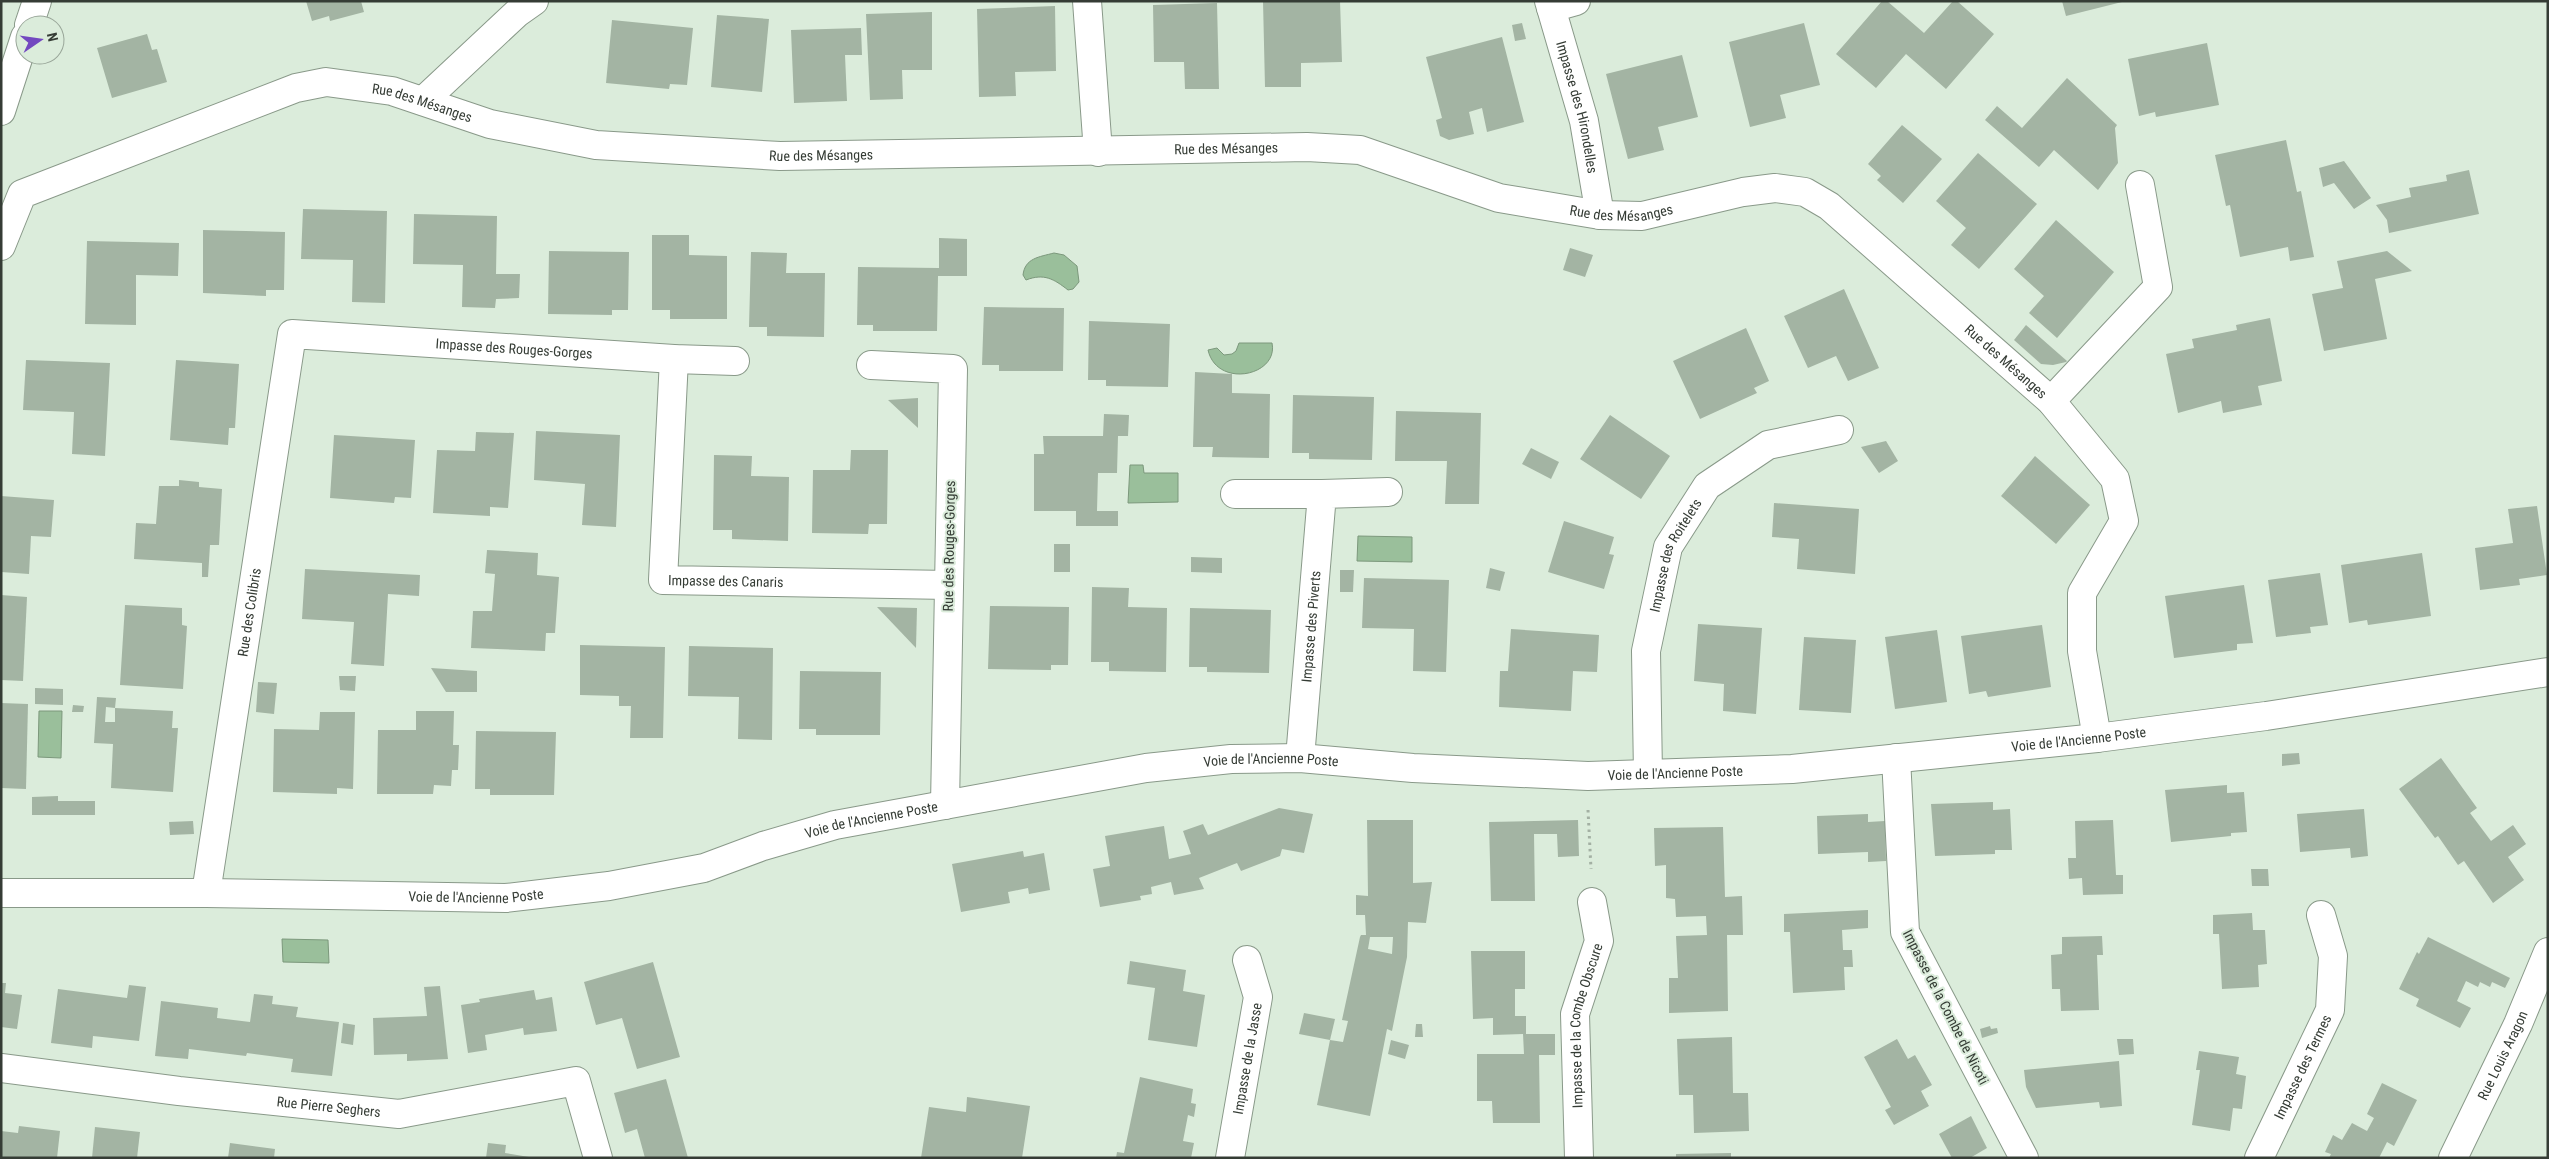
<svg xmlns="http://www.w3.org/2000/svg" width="2549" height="1159" viewBox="0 0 2549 1159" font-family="'Roboto Condensed',sans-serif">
<rect width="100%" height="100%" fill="#dbecdb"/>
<g fill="#9abf9b" stroke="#7c987c">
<path d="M1054 253 1064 255 1077 266 1079 282 1073 289 1068 290C1054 279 1044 273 1026 280L1023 275C1025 258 1039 257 1054 253Z"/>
<path d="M1239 343H1272C1279 376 1217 389 1208 350L1217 348 1224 355 1232 354 1236 351Z"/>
<polygon points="1130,465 1143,465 1144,473 1178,473 1178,502 1128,503"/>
<polygon points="1358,536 1412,537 1412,562 1357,561"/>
<polygon points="39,711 62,711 61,758 38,757"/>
<polygon points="282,939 328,940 329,963 283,962"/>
</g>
<g fill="#a3b4a3" fill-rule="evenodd">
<polygon points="306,1 361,1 364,12 330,21 329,16 312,21"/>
<polygon points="1263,1 1340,1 1342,62 1301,63 1301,87 1265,87"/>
<polygon points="1882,1 1887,1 1924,33 1953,1 1957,1 1994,34 1946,89 1906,54 1876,88 1836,54"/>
<polygon points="2062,1 2122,1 2122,2 2066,16"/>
<polygon points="1217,3 1219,89 1185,89 1184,62 1154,62 1153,5"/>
<polygon points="1055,6 1056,71 1015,72 1016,96 979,97 977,9"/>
<polygon points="932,12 932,70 902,70 903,99 870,100 866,14"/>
<polygon points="717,15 769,19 762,92 711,87"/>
<polygon points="612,20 693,28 687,85 670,84 669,89 606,83"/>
<polygon points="1522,23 1526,39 1515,41 1512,25"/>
<polygon points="1804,23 1820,85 1780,95 1786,118 1750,127 1729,42"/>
<polygon points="861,28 862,55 845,55 847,101 794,103 791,30"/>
<polygon points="147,34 152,50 157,49 167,82 112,98 97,48"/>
<polygon points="1502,37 1524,122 1487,132 1482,108 1469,112 1474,134 1449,140 1440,136 1436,120 1442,118 1426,57"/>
<polygon points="2207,43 2219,105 2156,117 2155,112 2139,116 2128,59"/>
<polygon points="1682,55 1698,117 1658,127 1664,150 1628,159 1606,74"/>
<polygon points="2067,78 2117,125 2115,128 2118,163 2098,190 2054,150 2039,167 1985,120 1997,106 2022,128"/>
<polygon points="1902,125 1942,159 1903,203 1877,180 1881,176 1868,164"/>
<polygon points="2286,140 2297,192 2301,191 2314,257 2290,261 2288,247 2240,257 2230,205 2226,206 2215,155"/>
<polygon points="1978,153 2037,204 1979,269 1951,245 1966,228 1936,201"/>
<polygon points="2344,161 2371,198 2354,209 2334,183 2323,187 2319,168"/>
<polygon points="2469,170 2479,214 2389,233 2387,220 2376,205 2411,197 2409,188 2447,181 2446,175"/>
<polygon points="303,209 387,211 385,303 352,302 353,260 301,259"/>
<polygon points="414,214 497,216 496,274 520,274 519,298 496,299 495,308 462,307 463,265 413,264"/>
<polygon points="2056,220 2114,272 2057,338 2029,313 2044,296 2014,269"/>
<polygon points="203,230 285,232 284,290 266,290 266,296 203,293"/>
<polygon points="652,235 689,235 689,255 727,256 727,319 670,319 670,310 652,310"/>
<polygon points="939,238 967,239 967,276 938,276 937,331 873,331 873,325 857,325 858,267 939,268"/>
<polygon points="87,241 179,243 178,276 136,275 136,325 85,324"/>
<polygon points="1570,248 1593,255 1585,277 1563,270"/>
<polygon points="549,251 629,252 628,310 612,310 612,315 548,314"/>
<polygon points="2387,251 2412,271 2375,279 2387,339 2324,351 2312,294 2343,288 2337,261"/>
<polygon points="751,252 787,253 786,273 825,273 824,337 767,336 767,327 749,327"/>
<polygon points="1844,289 1879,368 1848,381 1836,356 1808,368 1784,316"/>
<polygon points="984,307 1064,308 1063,371 999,371 999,365 982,365"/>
<polygon points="2270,318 2282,381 2258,386 2262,405 2223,413 2221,401 2178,413 2166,354 2194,348 2192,339 2237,330 2236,325"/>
<polygon points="1089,321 1170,324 1168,387 1106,386 1106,380 1088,380"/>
<polygon points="2026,325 2067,361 2066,362 2053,365 2041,364 2014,340"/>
<polygon points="1746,328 1769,381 1754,388 1757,393 1700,419 1673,361"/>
<polygon points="26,360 110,363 105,456 72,454 74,412 23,410"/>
<polygon points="176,360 239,364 235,428 229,428 228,445 170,440"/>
<polygon points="1195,372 1232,374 1232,393 1270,394 1269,458 1212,457 1213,447 1193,447"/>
<polygon points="1293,395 1374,397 1372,460 1309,459 1309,453 1292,453"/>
<polygon points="918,398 918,428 888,400"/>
<polygon points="1396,411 1481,413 1479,504 1445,504 1447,461 1395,461"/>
<polygon points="1104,414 1129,415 1128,436 1118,436 1117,473 1098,473 1097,511 1118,511 1118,526 1076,526 1076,511 1034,511 1034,454 1044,454 1043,436 1103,436"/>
<polygon points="1610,415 1670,456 1641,499 1580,459"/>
<polygon points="536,431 620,435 616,527 582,525 585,484 534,480"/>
<polygon points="476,432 514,433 508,508 490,507 490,516 433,513 437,450 475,451"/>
<polygon points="334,435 415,440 411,498 395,497 394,503 330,498"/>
<polygon points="1886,441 1898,461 1879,473 1861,447"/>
<polygon points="1531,448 1559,462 1551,479 1522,464"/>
<polygon points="851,450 888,450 887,524 869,524 868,534 812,533 813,470 850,470"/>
<polygon points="714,455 752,456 751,476 789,477 788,541 732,539 732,530 713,530"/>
<polygon points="2035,456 2090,505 2056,544 2001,496"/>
<polygon points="179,480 199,482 199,487 222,489 219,545 210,545 208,577 202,577 202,563 134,559 136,523 156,524 159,486 179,486"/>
<polygon points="1,496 54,500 51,537 31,536 29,574 1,572"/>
<polygon points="1774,503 1859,509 1855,574 1797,569 1799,539 1772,537"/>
<polygon points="2537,506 2547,575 2519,579 2520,585 2480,590 2475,548 2513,543 2508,509"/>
<polygon points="1564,521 1614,537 1609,554 1614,555 1604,589 1548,572"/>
<rect x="1054" y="544" width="16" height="28"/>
<polygon points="487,550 538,553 537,575 559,577 555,633 546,633 545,651 471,648 473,611 492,611 495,574 485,573"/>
<polygon points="2422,553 2431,616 2368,625 2367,620 2349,623 2341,565"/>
<polygon points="1191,557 1222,558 1222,573 1191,572"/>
<polygon points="1490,568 1505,572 1500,591 1486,588"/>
<polygon points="305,569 420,575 419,596 388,594 384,666 351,664 354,622 302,619"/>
<polygon points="1340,570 1354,570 1353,592 1340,592"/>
<polygon points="2320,573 2328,625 2310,627 2311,633 2276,637 2268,580"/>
<polygon points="1364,578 1449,580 1446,672 1413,671 1414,629 1362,628"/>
<polygon points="2244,585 2253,643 2237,644 2237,650 2174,658 2165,596"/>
<polygon points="1092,587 1129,588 1128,607 1167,608 1166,672 1109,671 1109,662 1091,662"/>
<polygon points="1,595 27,597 23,681 1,680"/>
<polygon points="125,605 182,608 182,625 187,626 183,689 120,685"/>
<polygon points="990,606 1069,607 1068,665 1051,665 1051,670 988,669"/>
<polygon points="877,607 917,608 916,648"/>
<polygon points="1190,608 1271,610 1269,673 1207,672 1207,667 1189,667"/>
<polygon points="1698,624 1762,628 1756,714 1723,711 1724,684 1694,681"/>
<polygon points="2042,625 2051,687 1988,697 1986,691 1969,694 1961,636"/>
<polygon points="1511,629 1599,635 1597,672 1573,671 1571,711 1499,707 1500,671 1508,671"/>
<polygon points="1937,630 1947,702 1895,709 1885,637"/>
<polygon points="1804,637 1856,640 1851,713 1799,710"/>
<polygon points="580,645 665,647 663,738 630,738 631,706 619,706 619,696 580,695"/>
<polygon points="689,646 773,648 772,740 738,739 739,697 688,696"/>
<polygon points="431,668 477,671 477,692 446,692"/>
<polygon points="800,671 881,672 880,735 816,735 816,729 799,729"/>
<polygon points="339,676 356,676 355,691 340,690"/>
<polygon points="258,682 277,683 274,714 256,712"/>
<polygon points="35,688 63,689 63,705 35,704"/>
<path d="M97 697 116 698 115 708 173 711 172 728H178L173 792 111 788 113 744 94 743ZM106 707 115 708V722H105Z"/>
<polygon points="1,703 28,704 26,789 1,788"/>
<polygon points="73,705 84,706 83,712 72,712"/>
<polygon points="416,711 454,711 453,745 459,745 458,770 452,770 451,786 434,785 433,794 377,794 378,730 416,730"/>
<polygon points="320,712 355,712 353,789 337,788 337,794 273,792 274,729 319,730"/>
<polygon points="476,731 556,732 554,795 490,795 490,789 475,789"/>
<polygon points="2299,753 2300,764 2282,766 2282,754"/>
<polygon points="2441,758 2477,808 2470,813 2491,841 2513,825 2526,844 2508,857 2524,880 2493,903 2464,861 2458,865 2438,836 2435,838 2399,789"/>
<polygon points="2227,785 2227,793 2244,792 2247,832 2231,833 2231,836 2171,842 2165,790"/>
<polygon points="58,796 58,801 95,801 95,815 32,815 32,797"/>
<polygon points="1993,802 1993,810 2010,809 2012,850 1995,850 1995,854 1935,856 1931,804"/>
<polygon points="1279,808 1313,814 1304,853 1282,849 1280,856 1241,871 1237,863 1199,878 1204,889 1174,895 1171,882 1151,887 1152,894 1140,896 1141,900 1100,907 1093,869 1110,866 1105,836 1164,826 1169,859 1191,854 1183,831 1203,824 1208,835"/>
<polygon points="2364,809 2368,856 2351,858 2350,848 2300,852 2297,814"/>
<polygon points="1868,814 1868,822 1885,821 1886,861 1868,862 1868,852 1818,854 1817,816"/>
<path d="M1367 820H1413V883L1432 882 1426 923 1408 922 1407 957 1392 1031 1387 1029 1370 1116 1317 1105 1330 1040 1343 1042 1348 1021 1342 1020 1360 937 1361 935H1366L1365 915H1356V895L1368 896ZM1370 937H1393L1392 954 1368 949Z"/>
<polygon points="1578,820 1579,856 1558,857 1557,834 1534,834 1535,901 1491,901 1489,822"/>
<polygon points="2113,820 2116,875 2123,875 2123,894 2083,895 2082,878 2069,879 2068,858 2076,858 2075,821"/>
<polygon points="193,821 194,834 170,835 169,822"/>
<polygon points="1723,827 1725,897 1742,896 1743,935 1727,935 1728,1011 1669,1013 1669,978 1678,978 1676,936 1707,935 1706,916 1676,917 1675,899 1666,898 1666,865 1655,866 1654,828"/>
<polygon points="1023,851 1024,857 1044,853 1050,890 1029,894 1028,888 1008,892 1010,903 961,912 952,864"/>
<polygon points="2251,869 2268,869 2269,886 2252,886"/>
<polygon points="1868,910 1868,928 1842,930 1843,950 1852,950 1853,967 1844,967 1845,990 1793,993 1790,932 1784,932 1784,914"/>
<polygon points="2252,913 2253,930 2265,930 2267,964 2258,965 2259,987 2222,989 2219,934 2213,934 2213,915"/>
<polygon points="2102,936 2103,955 2097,955 2099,1010 2061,1011 2060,989 2052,989 2051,955 2062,954 2062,937"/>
<polygon points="2428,937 2510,978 2505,988 2492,982 2490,987 2480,982 2478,987 2466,981 2457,1001 2471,1008 2460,1028 2416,1006 2419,999 2399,989 2417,952 2419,954"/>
<polygon points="1471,951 1525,951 1525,989 1515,989 1515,1016 1526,1016 1526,1034 1555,1034 1555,1055 1539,1055 1540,1123 1493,1123 1492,1101 1477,1101 1477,1054 1524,1054 1523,1034 1493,1035 1493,1018 1473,1019"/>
<polygon points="1130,961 1186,970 1183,991 1205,995 1197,1047 1148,1040 1155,988 1127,984"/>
<polygon points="653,962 680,1057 637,1069 622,1018 596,1025 584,982"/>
<polygon points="1,983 6,983 5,993 22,995 17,1029 1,1027"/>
<polygon points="129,985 146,987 139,1041 93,1036 92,1048 51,1043 58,989 127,998"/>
<polygon points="440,986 448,1059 407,1061 407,1054 374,1055 373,1018 427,1016 424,987"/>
<polygon points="534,990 536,1000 552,997 557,1031 524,1035 523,1028 485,1035 487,1050 468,1053 461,1005 480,1002 479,999"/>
<polygon points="254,994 273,996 272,1004 298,1007 296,1017 339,1022 332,1076 291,1072 293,1059 247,1053 246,1056 189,1049 188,1059 155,1056 161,1001 218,1008 217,1018 250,1022"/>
<polygon points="1304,1013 1335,1019 1330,1040 1299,1034"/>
<polygon points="343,1023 355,1025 353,1045 341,1043"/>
<polygon points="1416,1024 1422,1024 1423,1037 1415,1037"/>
<polygon points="1990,1026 1991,1029 1997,1028 1998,1033 1982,1038 1980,1029"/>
<polygon points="1732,1037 1733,1093 1748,1093 1749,1131 1694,1133 1693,1095 1679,1095 1677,1039"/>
<polygon points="1897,1039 1908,1059 1915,1055 1932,1085 1921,1091 1929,1106 1894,1125 1885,1110 1891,1107 1864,1057"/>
<polygon points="2117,1039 2133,1039 2134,1054 2119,1055"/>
<polygon points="1391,1040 1409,1045 1405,1059 1388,1054"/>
<polygon points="2199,1051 2239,1057 2236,1074 2246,1076 2242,1109 2233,1108 2230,1131 2192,1125 2200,1070 2196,1070"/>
<polygon points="2119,1061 2122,1106 2100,1108 2099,1102 2036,1108 2026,1087 2024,1070"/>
<polygon points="1140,1077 1193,1089 1191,1103 1196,1104 1194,1117 1188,1115 1183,1141 1194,1143 1191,1158 1116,1158 1117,1152 1124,1153"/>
<polygon points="666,1079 688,1158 645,1158 637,1129 625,1133 614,1093"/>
<polygon points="2382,1083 2417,1100 2394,1146 2387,1142 2379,1158 2329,1158 2331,1154 2325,1152 2333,1135 2342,1140 2352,1123 2367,1131 2374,1118 2367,1114"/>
<polygon points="967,1097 1030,1106 1022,1158 921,1158 929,1107 966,1112"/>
<polygon points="1971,1116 1987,1148 1970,1158 1952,1158 1939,1134"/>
<polygon points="19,1126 60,1131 57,1158 1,1158 1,1131 18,1133"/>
<polygon points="95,1127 140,1132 137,1158 92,1158"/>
<polygon points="230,1143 275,1149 274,1158 228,1158"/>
<polygon points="488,1143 506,1145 505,1153 535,1158 486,1158"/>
<polygon points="1731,1153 1731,1158 1676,1158 1676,1154"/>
</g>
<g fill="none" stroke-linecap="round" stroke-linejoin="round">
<defs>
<g id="minor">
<polyline points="1087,1 1098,152"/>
<path id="s1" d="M1549 1 1584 121 1600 215"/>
<polyline points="1551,8 1576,1"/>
<polyline points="29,25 37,1"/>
<polyline points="423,101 517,13 534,1"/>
<polyline points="1,111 25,37"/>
<path id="s2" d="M1 246 22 194 296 88 326 82 392 91 490 124 596 145 780 156 1307 147 1360 150 1499 198 1600 215 1642 216 1743 192 1775 188 1805 192 1829 206 2051 401 2115 479 2124 521 2082 593V651L2097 738"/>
<path id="s3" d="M674 359 663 580 949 585"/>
<polyline points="871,365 953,369 945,805"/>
<polyline points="2051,401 2158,287 2140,185"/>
<polyline points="1235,494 1322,494"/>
<path id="s4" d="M1300 758 1322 494 1388 492"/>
<polyline points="1896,758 1905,932 2024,1158"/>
<path id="s5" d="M1648 774 1646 651 1668 547 1707 486 1768 445 1839 430"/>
<path id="s6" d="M1 893H206L506 898 609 886 704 868 763 846 835 825 1146 768 1231 759 1300 758 1413 768 1588 776 1792 769 2097 738 2266 716 2548 672"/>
<path id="s7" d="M206 893 292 334 674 359 735 361"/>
<path id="s8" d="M1 1068 179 1091 399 1114 576 1081 598 1158"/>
<path id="s9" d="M1230 1158 1258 997 1247 960"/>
<path id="s10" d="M1579 1158 1575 1014 1599 941 1592 902"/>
<path id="s11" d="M2259 1158 2330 1010 2333 956 2321 915"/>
<path id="s12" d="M2453 1158 2518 1024 2548 952"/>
</g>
</defs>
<use href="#minor" stroke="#899989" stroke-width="30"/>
<polyline stroke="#a3b0a3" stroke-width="3" stroke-dasharray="2.5 4" stroke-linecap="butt" points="1588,810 1591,869"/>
<use href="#minor" stroke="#fff" stroke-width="28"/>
</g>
<g text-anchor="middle" stroke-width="4" stroke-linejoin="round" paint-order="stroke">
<g font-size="14" fill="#353c35" stroke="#dbecdb">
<text dy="5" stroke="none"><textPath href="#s2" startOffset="479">Rue des Mésanges</textPath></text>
<text dy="5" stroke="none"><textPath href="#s1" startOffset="110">Impasse des Hirondelles</textPath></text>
<text dy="5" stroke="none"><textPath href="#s2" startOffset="1289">Rue des Mésanges</textPath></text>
<text dy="5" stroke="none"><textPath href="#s2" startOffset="884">Rue des Mésanges</textPath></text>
<text dy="5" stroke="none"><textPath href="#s2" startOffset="1694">Rue des Mésanges</textPath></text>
<text dy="5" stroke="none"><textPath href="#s7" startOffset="788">Impasse des Rouges-Gorges</textPath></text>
<text dy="5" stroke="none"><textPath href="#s2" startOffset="2144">Rue des Mésanges</textPath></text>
<text transform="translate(949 546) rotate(-89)" y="5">Rue des Rouges-Gorges</text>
<text dy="5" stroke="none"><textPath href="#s5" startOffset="224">Impasse des Roitelets</textPath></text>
<text dy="5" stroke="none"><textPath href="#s3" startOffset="284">Impasse des Canaris</textPath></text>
<text dy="5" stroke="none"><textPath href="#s7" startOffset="284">Rue des Colibris</textPath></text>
<text dy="5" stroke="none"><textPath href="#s4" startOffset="132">Impasse des Piverts</textPath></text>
<text dy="5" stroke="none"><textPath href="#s6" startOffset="2095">Voie de l'Ancienne Poste</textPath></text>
<text dy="5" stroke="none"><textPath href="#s6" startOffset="1285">Voie de l'Ancienne Poste</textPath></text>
<text dy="5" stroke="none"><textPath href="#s6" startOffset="1690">Voie de l'Ancienne Poste</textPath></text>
<text dy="5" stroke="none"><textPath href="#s6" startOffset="880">Voie de l'Ancienne Poste</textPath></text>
<text dy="5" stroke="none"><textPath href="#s6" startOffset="475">Voie de l'Ancienne Poste</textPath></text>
<text transform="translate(1946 1007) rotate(63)" y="5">Impasse de la Combe de Nicoti</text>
<text dy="5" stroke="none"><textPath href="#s10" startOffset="134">Impasse de la Combe Obscure</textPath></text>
<text dy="5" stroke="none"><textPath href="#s12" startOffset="114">Rue Louis Aragon</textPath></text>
<text dy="5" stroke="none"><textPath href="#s9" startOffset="101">Impasse de la Jasse</textPath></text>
<text dy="5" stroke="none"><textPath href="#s11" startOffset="101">Impasse des Termes</textPath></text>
<text dy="5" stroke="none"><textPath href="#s8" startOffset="330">Rue Pierre Seghers</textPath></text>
</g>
</g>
<rect width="2549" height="1159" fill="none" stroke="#353c35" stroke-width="5"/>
<g transform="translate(40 40) rotate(77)"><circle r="24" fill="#dbecdb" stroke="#99a699"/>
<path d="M0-4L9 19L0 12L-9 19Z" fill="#7348c0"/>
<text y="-8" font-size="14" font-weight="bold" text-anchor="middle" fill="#353c35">N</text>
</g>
</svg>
